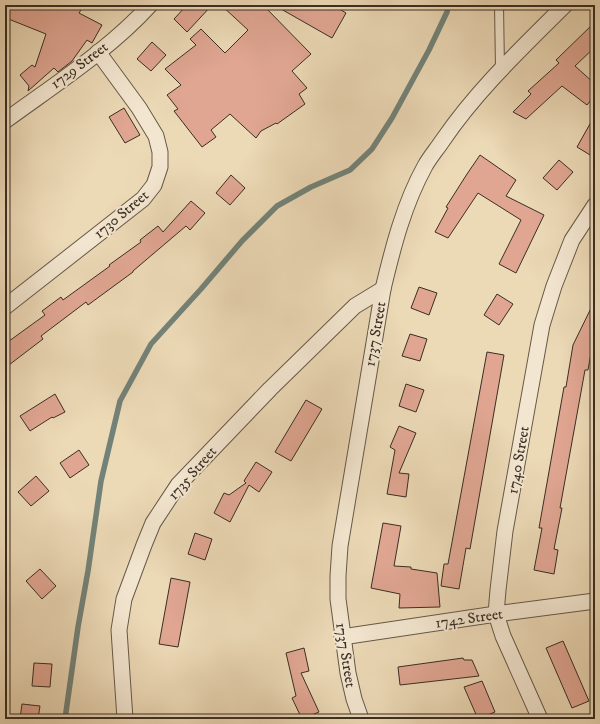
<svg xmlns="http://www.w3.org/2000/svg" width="600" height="724" viewBox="0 0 600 724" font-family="'IM FELL DW Pica',serif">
<rect width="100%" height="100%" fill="#ecd9b6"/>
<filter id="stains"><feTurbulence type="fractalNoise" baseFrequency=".005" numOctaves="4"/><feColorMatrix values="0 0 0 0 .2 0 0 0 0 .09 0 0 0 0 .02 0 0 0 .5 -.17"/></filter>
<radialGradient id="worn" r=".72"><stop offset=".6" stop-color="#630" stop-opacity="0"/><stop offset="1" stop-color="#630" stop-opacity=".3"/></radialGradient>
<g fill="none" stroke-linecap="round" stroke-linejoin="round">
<polyline stroke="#738278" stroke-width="5.5" points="65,719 78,627 88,571 101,481 120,401 151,344 201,289 242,241 277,206 311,187 350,170 372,149 392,118 429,50 447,12 448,5"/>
</g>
<g fill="#e0a692" stroke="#3a2e23">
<polygon points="12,5 84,5 79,13 102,25 92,43 87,40 72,61 58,72 54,68 28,91 29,86 20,75 32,65 35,67 46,34 6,18"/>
<polygon points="187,5 212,5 187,32 174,19"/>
<polygon points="221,5 263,5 311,54 292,71 307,88 299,94 305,104 277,124 276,123 261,131 256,138 230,114 211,130 216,137 202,147 174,111 178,109 167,95 181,85 165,69 196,45 190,39 201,29 225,53 248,30"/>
<polygon points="274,5 333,5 346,13 332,38"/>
<polygon points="595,22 595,47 575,66 595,84 595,95 587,105 562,86 526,119 513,112 531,94 528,91 559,63 556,60"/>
<polygon points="152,42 166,55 151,71 137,59"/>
<polygon points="124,108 140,135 125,143 109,117"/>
<polygon points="595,115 595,158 577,147"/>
<polygon points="480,155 516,180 506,196 544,215 516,273 499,264 521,220 478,193 448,238 435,232 448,208 446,207 467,174"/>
<polygon points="559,160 573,172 557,190 543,178"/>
<polygon points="231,175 245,188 230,205 216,193"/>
<polygon points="191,201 205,213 190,230 186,226 133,271 133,272 88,305 86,302 41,336 43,339 5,368 5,344 45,315 42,311 61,297 63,300 110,266 109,265 141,242 140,240 158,226 163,232"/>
<polygon points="419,287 437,293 429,315 411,308"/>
<polygon points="497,294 513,304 499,325 484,315"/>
<polygon points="595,300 595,331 588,370 585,370 560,508 562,508 554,549 558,550 554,574 534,570 542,528 539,528 564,387 566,387 573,345"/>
<polygon points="410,334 427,339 420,361 402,356"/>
<polygon points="487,352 504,355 470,549 466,548 459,589 441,586 444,564 448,564"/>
<polygon points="406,384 424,390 416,412 399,406"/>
<polygon points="55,394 65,412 53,418 52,417 30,431 20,416"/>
<polygon points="306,400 322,409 291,461 275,452"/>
<polygon points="399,426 416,433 399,473 409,474 406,497 387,494 395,450 390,447"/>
<polygon points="79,450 89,465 70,478 60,463"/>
<polygon points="256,462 272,472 259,492 249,485 230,522 214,513 224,493 229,495 246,483 244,481"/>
<polygon points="36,476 49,491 31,506 18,492"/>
<polygon points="383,523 401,526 394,566 411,567 411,569 437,573 440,607 399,608 400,594 371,588"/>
<polygon points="195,533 212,539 205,560 188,554"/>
<polygon points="40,569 56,586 42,599 26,581"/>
<polygon points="171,578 190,582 178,647 159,644"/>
<polygon points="563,641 589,701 572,708 546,648"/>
<polygon points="304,648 309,671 301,673 319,712 302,719 292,698 296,696 286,653"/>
<polygon points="463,658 464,660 472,660 479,676 400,685 398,667"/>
<polygon points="34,663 52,664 50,687 32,686"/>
<polygon points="482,681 495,712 478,719 464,687"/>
<polygon points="22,704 40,706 38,719 20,719"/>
</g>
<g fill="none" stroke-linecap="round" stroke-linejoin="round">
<defs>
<polyline id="lane" points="499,5 500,69"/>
<g id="street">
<path d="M5 121C54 85 109 50 150 5"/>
<polyline points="5,307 143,199 154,185 160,167 160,152 156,136 139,108 98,52"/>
<polyline points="342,637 496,614 595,601"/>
<polyline points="125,719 119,630 124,599 144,545 153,523 178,485 270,389 355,306 383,289"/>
<path d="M361 719 354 699 348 673 338 599V576L340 546 383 289C393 247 404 204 425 166 430 157 437 149 443 140 477 90 522 48 565 5"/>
<polyline points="540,719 503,636 496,614 498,590 505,531 542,325 554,286 572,240 595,205"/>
</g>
</defs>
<use href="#lane" stroke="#665948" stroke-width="10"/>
<use href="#street" stroke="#665948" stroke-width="17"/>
<use href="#lane" stroke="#f3e6d0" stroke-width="8"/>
<use href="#street" stroke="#f3e6d0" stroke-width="15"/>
</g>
<g text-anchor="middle" stroke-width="4" stroke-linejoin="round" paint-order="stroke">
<g font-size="15" fill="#3a2e23" stroke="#f3e6d0">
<text transform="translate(79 65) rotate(-37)" y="5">1729 Street</text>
<text transform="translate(121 214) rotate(-40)" y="5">1730 Street</text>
<text transform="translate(375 334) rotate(-80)" y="5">1737 Street</text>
<text transform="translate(518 460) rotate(-80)" y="5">1740 Street</text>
<text transform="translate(192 473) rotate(-49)" y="5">1735 Street</text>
<text transform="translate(469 618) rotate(-8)" y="5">1742 Street</text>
<text transform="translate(346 655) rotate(81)" y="5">1737 Street</text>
</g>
</g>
<rect width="600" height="724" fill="none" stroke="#ecd9b6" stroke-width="20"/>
<rect x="6" y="6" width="588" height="712" fill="none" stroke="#3a2e23" stroke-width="2"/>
<rect x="10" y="10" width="580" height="704" fill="none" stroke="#3a2e23"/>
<rect width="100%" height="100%" filter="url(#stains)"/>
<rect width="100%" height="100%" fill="url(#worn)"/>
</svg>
